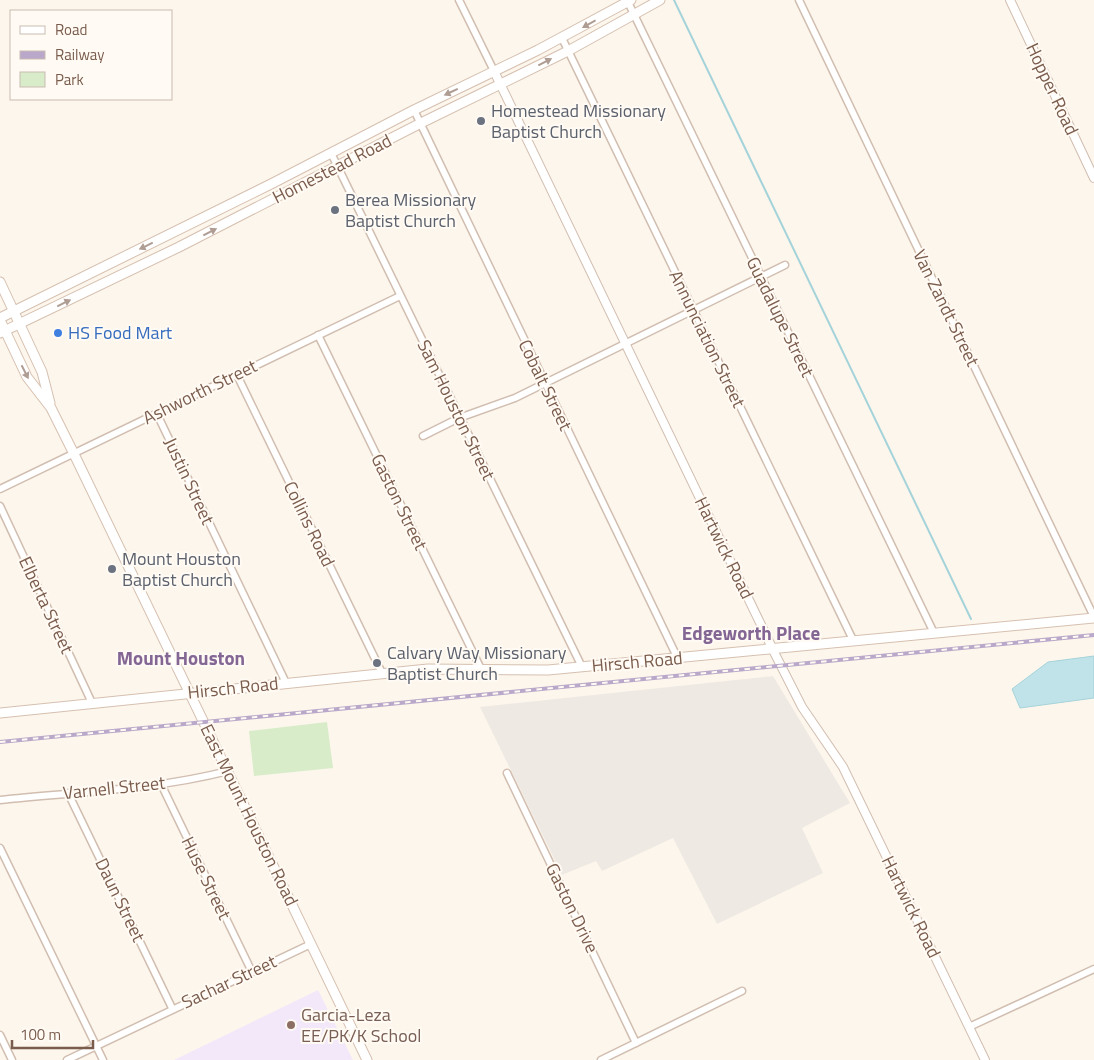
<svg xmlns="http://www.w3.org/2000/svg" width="1094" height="1060" viewBox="0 0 1094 1060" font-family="'Titillium Web',sans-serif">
<rect width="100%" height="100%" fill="#fdf6ec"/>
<polygon fill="#efe9e4" points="773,676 850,803 802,828 823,873 717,924 673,838 602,871 596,861 562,875 480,707"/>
<polygon fill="#f3e8fa" points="318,990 353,1060 174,1060"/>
<polygon fill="#d8ecc9" points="327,722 333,768 254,776 249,731"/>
<polygon fill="#bfe3e8" stroke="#a5d3da" points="1094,656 1094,698 1020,708 1012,689 1048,662"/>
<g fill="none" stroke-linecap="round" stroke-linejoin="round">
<polyline stroke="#a5d3da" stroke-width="2" points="674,0 971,619"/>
<defs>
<g id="minor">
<polyline points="459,0 494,71"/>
<polyline points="627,0 934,633"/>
<polyline points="799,0 1094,617"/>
<polyline points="562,38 853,640"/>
<polyline points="414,110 678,659"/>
<polyline points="331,153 582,667"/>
<polyline points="318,335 481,669"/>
<polyline points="237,375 382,673"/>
<polyline points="157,414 286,683"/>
<polyline points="423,436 459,418 515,398 785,265"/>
<polyline points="0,489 400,296"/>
<polyline points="0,506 92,703"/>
<polyline points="507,773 636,1043"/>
<polyline points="161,784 252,972"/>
<polyline points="68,793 172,1008"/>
<path d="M0 800C76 792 154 790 228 771"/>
<polyline points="0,848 103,1060"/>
<polyline points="969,1027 1094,969"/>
<polyline points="0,1035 12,1060"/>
<polyline points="67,1060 311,944"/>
<polyline points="601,1060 742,991"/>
</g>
<g id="tertiary">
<polyline points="1010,0 1094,178"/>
<polyline points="494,71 776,656 802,707 843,767 985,1060"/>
</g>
<g id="secondary">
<polyline points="0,282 42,372 50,403"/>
<polyline points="0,318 273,183 414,110 538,50 631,0"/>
<polyline points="0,320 27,377 51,408 74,454 367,1060"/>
<polyline points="0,333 179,247 421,123 568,51 660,0"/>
<polyline points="0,713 428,669 548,670 1094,618"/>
</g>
</defs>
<use href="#minor" stroke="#d1beb0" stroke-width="9"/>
<use href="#tertiary" stroke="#d1beb0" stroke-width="10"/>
<use href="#secondary" stroke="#d6c0b0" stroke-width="11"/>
<use href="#minor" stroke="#fff" stroke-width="6"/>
<use href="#tertiary" stroke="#fff" stroke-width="8"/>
<use href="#secondary" stroke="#fff" stroke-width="9"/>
<defs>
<polyline id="rail" points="0,742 1094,635"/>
</defs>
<use href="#rail" stroke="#b9a8c9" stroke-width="4"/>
<use href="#rail" stroke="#fffaf3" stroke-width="2" stroke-dasharray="5.5" stroke-linecap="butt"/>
</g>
<defs><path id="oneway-solid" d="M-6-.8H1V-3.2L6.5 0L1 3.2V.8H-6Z" transform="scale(1.25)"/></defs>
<g fill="#af9d94">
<use href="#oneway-solid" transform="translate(589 24) rotate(151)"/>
<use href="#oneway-solid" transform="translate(545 62) rotate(-27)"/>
<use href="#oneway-solid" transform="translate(451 92) rotate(155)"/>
<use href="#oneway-solid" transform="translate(210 232) rotate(-27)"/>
<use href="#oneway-solid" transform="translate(146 246) rotate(154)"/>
<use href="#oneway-solid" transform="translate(64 303) rotate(-26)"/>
<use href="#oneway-solid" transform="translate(25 372) rotate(63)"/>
</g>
<g fill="#6b7280" stroke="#fffaf3" stroke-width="2">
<circle cx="481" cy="121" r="5"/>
<circle cx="335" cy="210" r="5"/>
<circle cx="112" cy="569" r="5"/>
<circle cx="377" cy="663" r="5"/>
</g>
<circle fill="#3f7fe0" stroke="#fffaf3" stroke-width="2" cx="58" cy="333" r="5"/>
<circle fill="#8d6e63" stroke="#fffaf3" stroke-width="2" cx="291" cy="1025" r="5"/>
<g text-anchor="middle" stroke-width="4" stroke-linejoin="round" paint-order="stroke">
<g font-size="18" fill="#7a5c4d" stroke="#fffaf3">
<text transform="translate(1052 89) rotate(65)" y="6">Hopper Road</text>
<text transform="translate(332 169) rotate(-27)" y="6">Homestead Road</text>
<text transform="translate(946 308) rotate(64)" y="6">Van Zandt Street</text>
<text transform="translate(780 317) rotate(64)" y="6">Guadalupe Street</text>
<text transform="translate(707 339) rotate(64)" y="6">Annunciation Street</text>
<text transform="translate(545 385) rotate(64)" y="6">Cobalt Street</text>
<text transform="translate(200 392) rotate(-26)" y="6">Ashworth Street</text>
<text transform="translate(456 410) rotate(64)" y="6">Sam Houston Street</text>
<text transform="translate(189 481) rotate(65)" y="6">Justin Street</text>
<text transform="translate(399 502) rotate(64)" y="6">Gaston Street</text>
<text transform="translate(309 524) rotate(64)" y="6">Collins Road</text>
<text transform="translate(724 548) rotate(64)" y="6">Hartwick Road</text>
<text transform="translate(46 605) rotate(65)" y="6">Elberta Street</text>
<text transform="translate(637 662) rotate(-5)" y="6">Hirsch Road</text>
<text transform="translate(233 688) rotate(-6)" y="6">Hirsch Road</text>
<text transform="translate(114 788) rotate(-6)" y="6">Varnell Street</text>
<text transform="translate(249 815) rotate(64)" y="6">East Mount Houston Road</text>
<text transform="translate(206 878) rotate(64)" y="6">Huse Street</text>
<text transform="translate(120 900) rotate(64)" y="6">Daun Street</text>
<text transform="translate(911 907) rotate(64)" y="6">Hartwick Road</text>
<text transform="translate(572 908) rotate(64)" y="6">Gaston Drive</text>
<text transform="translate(229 982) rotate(-25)" y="6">Sachar Street</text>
</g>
<g font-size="18" fill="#5b616d" stroke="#fffaf3" text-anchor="start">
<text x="491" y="117">Homestead Missionary<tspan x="491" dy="21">Baptist Church</tspan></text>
<text x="345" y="206">Berea Missionary<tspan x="345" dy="21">Baptist Church</tspan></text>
<text x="122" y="565">Mount Houston<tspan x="122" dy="21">Baptist Church</tspan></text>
<text x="387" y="659">Calvary Way Missionary<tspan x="387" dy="21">Baptist Church</tspan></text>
</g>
<g font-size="18" fill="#366cbe" stroke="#fffaf3" text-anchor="start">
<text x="68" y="339">HS Food Mart</text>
</g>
<g font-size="18" fill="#785e54" stroke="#fffaf3" text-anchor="start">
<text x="301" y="1021">Garcia-Leza<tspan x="301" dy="21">EE/PK/K School</tspan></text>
</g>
<g font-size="19" font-weight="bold" fill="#846695" stroke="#fffaf3">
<text x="751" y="640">Edgeworth Place</text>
<text x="181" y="665">Mount Houston</text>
</g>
</g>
<rect x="10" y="10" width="162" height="90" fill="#fffaf3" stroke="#cabbb1"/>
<rect x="20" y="26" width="25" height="8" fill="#ffffff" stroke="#cabbb1"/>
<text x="55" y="35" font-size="15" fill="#7a5c4d">Road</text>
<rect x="20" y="51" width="25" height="8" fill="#b9a8c9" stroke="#cabbb1"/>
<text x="55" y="60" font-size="15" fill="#7a5c4d">Railway</text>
<rect x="20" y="72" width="25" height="15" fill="#d8ecc9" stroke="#cabbb1"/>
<text x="55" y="85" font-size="15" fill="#7a5c4d">Park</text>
<path d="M12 1040v8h81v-8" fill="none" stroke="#7a5c4d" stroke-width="2.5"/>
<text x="20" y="1040" font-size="15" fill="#7a5c4d" stroke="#fffaf3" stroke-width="4" paint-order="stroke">100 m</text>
</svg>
